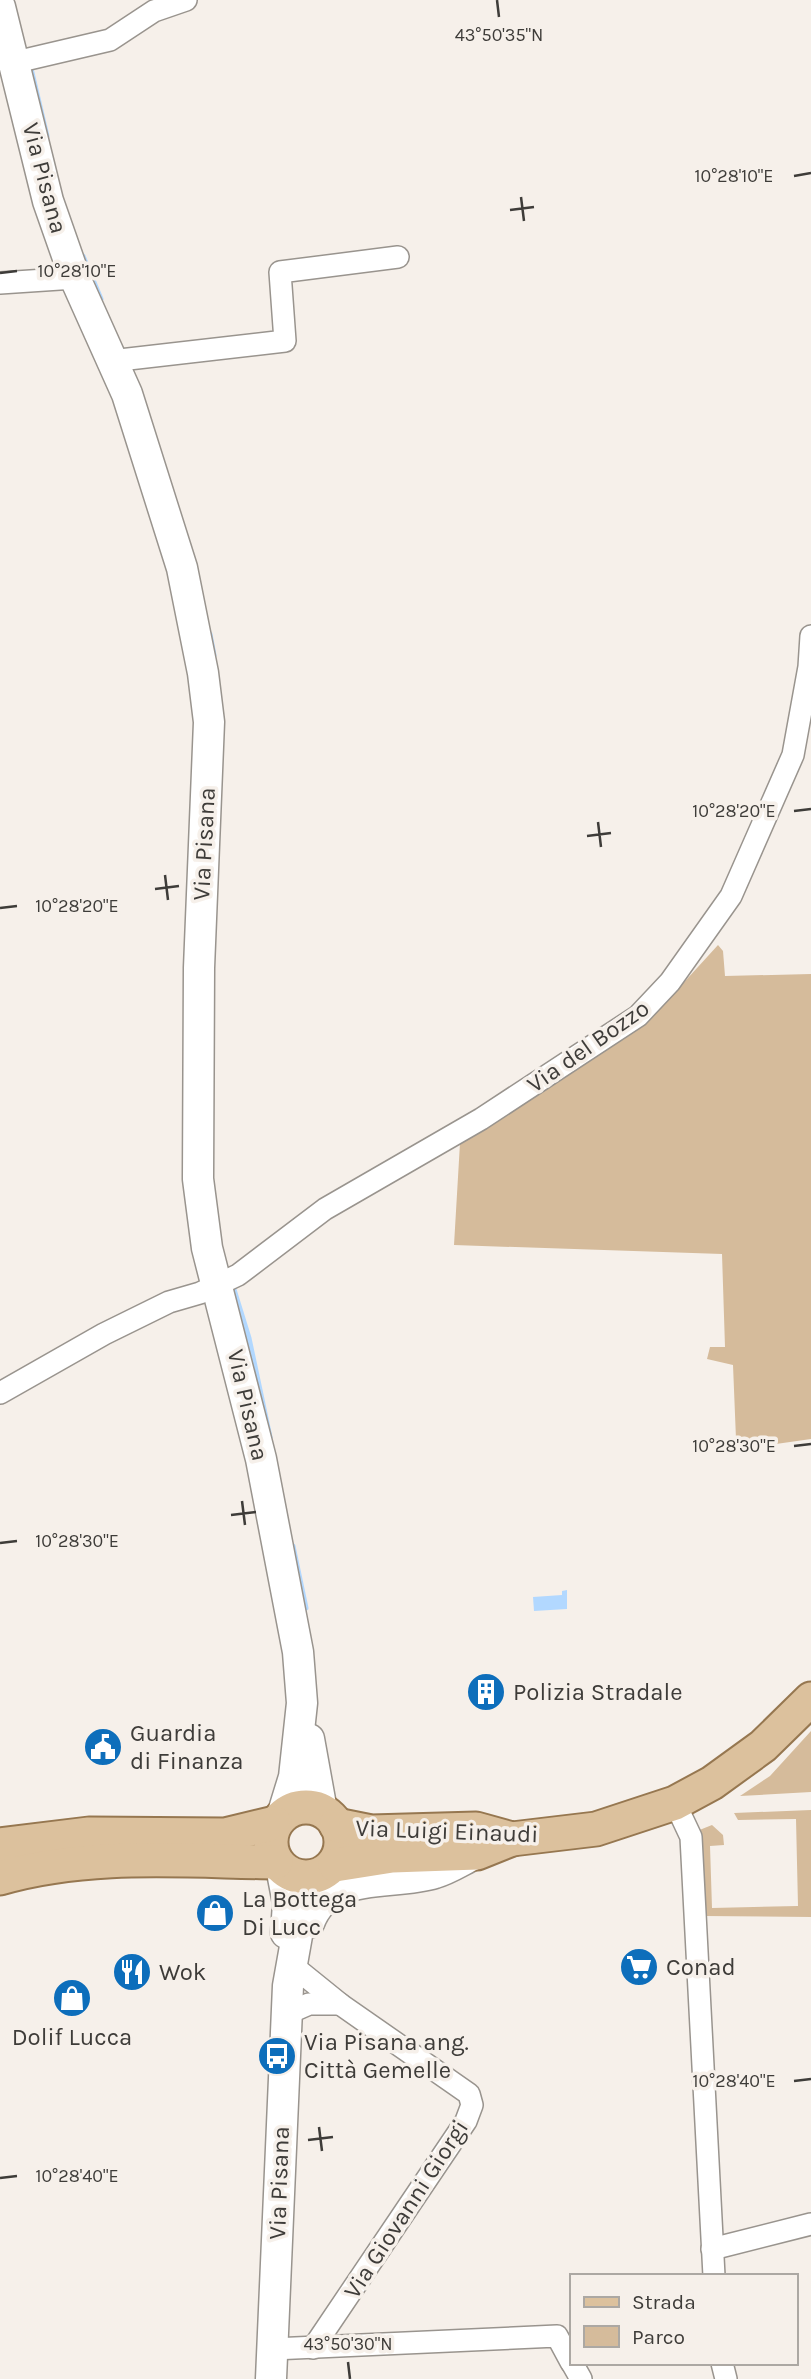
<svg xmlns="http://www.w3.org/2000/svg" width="811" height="2379" viewBox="0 0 811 2379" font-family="Karla,sans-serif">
<rect width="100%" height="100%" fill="#f6f0ea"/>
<g fill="#d5bb9b">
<polygon points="718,945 723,951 725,976 811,974 811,1439 742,1449 736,1439 733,1365 707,1359 710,1347 725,1347 722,1254 454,1245 460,1143 646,1024"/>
<polygon points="811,1731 811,1792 740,1796 770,1776"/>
<polygon points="811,1810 811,1917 705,1916 697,1831 712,1825 723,1835 724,1845 710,1846 712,1908 798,1906 796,1819 738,1820 734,1813"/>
</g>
<polygon fill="#b2d8ff" points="567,1590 567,1609 534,1611 533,1597 562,1595 562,1591"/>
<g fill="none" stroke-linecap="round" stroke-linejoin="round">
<g stroke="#b2d8ff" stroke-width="5">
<polyline points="30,64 47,136"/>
<polyline points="83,256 101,299"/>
<polyline points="210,634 214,655"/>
<polyline points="232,1283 249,1338 270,1437"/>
<polyline points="293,1546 306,1608"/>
</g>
<defs>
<g id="street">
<polyline points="16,62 110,40 154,11 186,0"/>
<polyline points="0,283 75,278"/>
<polyline points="111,361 285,341 280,272 398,257"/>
<polyline points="0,1393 104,1334 169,1302 200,1293 238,1275 325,1209 481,1119 638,1016 670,982 731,896 793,755 809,667 811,636"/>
<polyline points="675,1803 691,1837 714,2276"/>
<polyline points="293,1966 340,2004 469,2094 472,2105 466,2121 313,2348"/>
<polyline points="286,2014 309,2004 340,2004"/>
<polyline points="712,2249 811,2224"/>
<polyline points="273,2349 557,2336 571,2362"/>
<polyline points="572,2363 581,2379"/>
<polyline points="722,2363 726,2379"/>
</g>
<g id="secondary">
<polyline points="0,7 48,201 75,278 127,394 182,568 203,673 209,722 199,968 198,1179 207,1248 261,1459 298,1652 302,1703 294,1777 282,1816"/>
<polyline points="309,1739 322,1811"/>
<polyline points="281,1867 288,1903 286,1933"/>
<path d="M309 1923C329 1869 391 1887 435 1873 449 1869 462 1860 475 1854"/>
<polyline points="271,2379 288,1986 301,1913 319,1874"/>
</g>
<g id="primary">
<circle cx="306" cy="1842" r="35"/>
<polyline points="336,1825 371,1832 476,1829 512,1839 596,1829 675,1803 712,1783 763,1746 811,1699"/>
<polyline points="0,1845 89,1834 225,1835 275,1823"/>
<polyline points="335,1865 392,1856 477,1853 512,1839"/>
<path d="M0 1878C89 1852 184 1861 276 1862"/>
</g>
</defs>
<use href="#street" stroke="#99948e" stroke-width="24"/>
<use href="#secondary" stroke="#99948e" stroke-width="33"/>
<use href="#primary" stroke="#967750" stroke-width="37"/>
<use href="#street" stroke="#fff" stroke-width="21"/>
<use href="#secondary" stroke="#fff" stroke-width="30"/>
<use href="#primary" stroke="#dcc19d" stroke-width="33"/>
</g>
<path fill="none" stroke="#3e3c39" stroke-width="2.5" d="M497 0 499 17M794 176 811 173M521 197 524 221M510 210 534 207M0 273 17 271M794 811 811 809M598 822 601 847M587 836 611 833M165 875 168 900M155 889 179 886M0 908 17 906M794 1446 811 1444M242 1501 245 1525M231 1515 256 1512M0 1543 17 1541M794 2081 811 2079M319 2127 322 2151M308 2140 333 2137M0 2178 17 2176M348 2362 350 2379"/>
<defs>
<symbol id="building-disc" viewBox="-11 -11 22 22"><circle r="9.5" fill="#0d6ebb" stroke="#f6f0ea"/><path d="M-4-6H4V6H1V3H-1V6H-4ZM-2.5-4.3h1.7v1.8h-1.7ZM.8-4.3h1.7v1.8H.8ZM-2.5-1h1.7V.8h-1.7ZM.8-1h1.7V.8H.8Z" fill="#fff"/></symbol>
<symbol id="civic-disc" viewBox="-11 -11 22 22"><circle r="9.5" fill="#0d6ebb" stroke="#f6f0ea"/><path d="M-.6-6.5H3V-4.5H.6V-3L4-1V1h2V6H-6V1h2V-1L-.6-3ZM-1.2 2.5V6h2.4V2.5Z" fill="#fff"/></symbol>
<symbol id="shop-disc" viewBox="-11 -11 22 22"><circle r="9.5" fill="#0d6ebb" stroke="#f6f0ea"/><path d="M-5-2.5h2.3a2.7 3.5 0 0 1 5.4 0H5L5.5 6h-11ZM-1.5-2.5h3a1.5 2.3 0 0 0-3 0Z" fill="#fff"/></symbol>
<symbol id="supermarket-disc" viewBox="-11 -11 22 22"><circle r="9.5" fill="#0d6ebb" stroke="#f6f0ea"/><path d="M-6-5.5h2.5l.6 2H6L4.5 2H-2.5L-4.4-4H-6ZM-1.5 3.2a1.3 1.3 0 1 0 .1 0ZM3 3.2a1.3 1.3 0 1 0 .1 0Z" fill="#fff"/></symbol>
<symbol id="restaurant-disc" viewBox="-11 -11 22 22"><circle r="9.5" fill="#0d6ebb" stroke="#f6f0ea"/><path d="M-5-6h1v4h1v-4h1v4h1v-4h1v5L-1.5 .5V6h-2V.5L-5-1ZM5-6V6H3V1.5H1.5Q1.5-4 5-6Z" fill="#fff"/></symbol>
<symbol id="bus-disc" viewBox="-11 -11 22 22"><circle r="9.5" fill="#0d6ebb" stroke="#f6f0ea"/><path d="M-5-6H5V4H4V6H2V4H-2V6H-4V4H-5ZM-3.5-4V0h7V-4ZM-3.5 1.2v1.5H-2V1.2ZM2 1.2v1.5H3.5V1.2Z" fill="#fff"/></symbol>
</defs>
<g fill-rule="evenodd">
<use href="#building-disc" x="464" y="1670" width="44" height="44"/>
<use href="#civic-disc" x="81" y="1725" width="44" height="44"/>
<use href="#shop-disc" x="193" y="1891" width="44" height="44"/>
<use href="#supermarket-disc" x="617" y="1945" width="44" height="44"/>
<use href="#restaurant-disc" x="110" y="1950" width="44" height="44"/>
<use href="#shop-disc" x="50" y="1976" width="44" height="44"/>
<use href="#bus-disc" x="255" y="2034" width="44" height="44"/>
</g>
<g text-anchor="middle" stroke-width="7" stroke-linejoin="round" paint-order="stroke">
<g font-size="24" fill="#3e3c39" stroke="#f6f0ea">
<text transform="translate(45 178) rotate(75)" y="8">Via Pisana</text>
<text transform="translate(204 844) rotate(-87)" y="8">Via Pisana</text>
<text transform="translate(588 1046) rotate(-35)" y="8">Via del Bozzo</text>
<text transform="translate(248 1405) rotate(77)" y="8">Via Pisana</text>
<text transform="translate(447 1831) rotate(2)" y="8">Via Luigi Einaudi</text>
<text transform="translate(279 2183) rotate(-88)" y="8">Via Pisana</text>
<text transform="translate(406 2209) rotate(-57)" y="8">Via Giovanni Giorgi</text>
</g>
<g font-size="24" fill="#3e3c39" stroke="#f6f0ea" text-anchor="start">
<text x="513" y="1700">Polizia Stradale</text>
<text x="130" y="1741">Guardia<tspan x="130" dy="28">di Finanza</tspan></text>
<text x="242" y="1907">La Bottega<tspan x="242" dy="28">Di Lucc</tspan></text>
<text x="666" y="1975">Conad</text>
<text x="159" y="1980">Wok</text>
<text x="72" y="2045" text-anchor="middle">Dolif Lucca</text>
<text x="304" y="2050">Via Pisana ang.<tspan x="304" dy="28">Città Gemelle</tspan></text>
</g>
</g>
<g font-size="18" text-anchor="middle" fill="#3e3c39" stroke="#f6f0ea" stroke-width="7" stroke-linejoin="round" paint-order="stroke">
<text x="499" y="41">43°50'35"N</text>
<text x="734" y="182">10°28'10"E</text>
<text x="77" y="277">10°28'10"E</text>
<text x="734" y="817">10°28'20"E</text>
<text x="77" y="912">10°28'20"E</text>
<text x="734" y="1452">10°28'30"E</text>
<text x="77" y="1547">10°28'30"E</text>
<text x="734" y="2087">10°28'40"E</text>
<text x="77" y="2182">10°28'40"E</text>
<text x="348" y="2350">43°50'30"N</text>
</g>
<rect x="570" y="2274" width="228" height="91" fill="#f6f0ea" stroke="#aca8a3" stroke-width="2"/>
<rect x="584" y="2297" width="35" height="10" fill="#dcc19d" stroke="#aca8a3" stroke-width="2"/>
<text x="632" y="2309" font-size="21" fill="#3e3c39">Strada</text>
<rect x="584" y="2326" width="35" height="21" fill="#d5bb9b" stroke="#aca8a3" stroke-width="2"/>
<text x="632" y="2344" font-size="21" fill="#3e3c39">Parco</text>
</svg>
